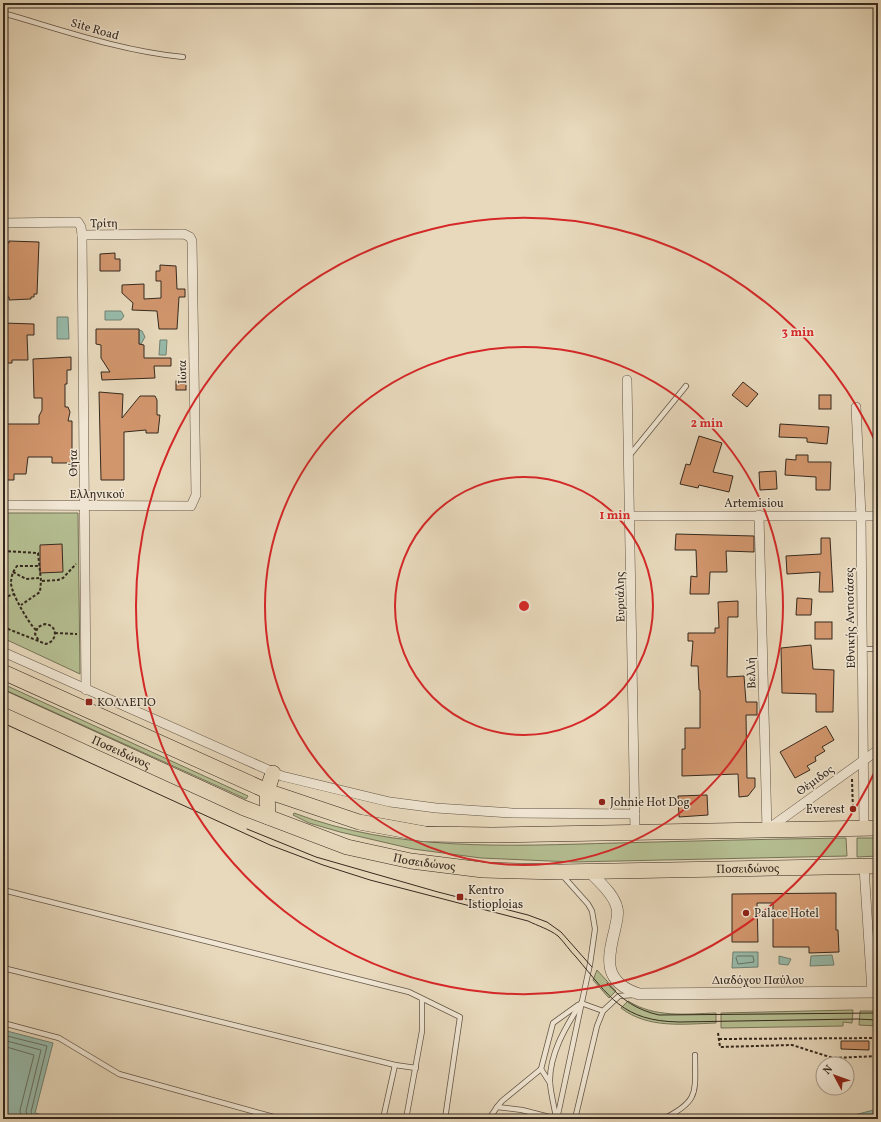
<svg xmlns="http://www.w3.org/2000/svg" width="881" height="1122" viewBox="0 0 881 1122" font-family="Vollkorn,serif">
<rect width="100%" height="100%" fill="#e8d9bc"/>
<filter id="stains"><feTurbulence type="fractalNoise" baseFrequency=".005" numOctaves="4"/><feColorMatrix values="0 0 0 0 .2 0 0 0 0 .09 0 0 0 0 .02 0 0 0 .5 -.17"/></filter>
<radialGradient id="worn" r=".72"><stop offset=".6" stop-color="#630" stop-opacity="0"/><stop offset="1" stop-color="#630" stop-opacity=".3"/></radialGradient>
<g fill="#b5bf92" stroke="#757458">
<polygon points="3,513 78,513 80,674 3,638"/>
<polygon points="3,684 248,796 246,799 3,689"/>
<path d="M294 813C397 852 508 846 617 843 693 841 770 839 846 838L847 856 573 862 481 858 413 849 340 832 309 823 293 815Z"/>
<polygon points="857,838 878,838 878,856 857,857"/>
<polygon points="597,970 616,991 609,998 593,980"/>
<path d="M628 1001C655 1018 686 1014 716 1013V1023C684 1024 648 1029 621 1008Z"/>
<polygon points="853,1010 852,1023 843,1022 843,1026 721,1028 721,1013"/>
<polygon points="860,1011 878,1011 878,1026 859,1025"/>
</g>
<g fill="#98bbab" stroke="#708173">
<polygon points="105,311 121,311 124,316 121,320 105,320"/>
<polygon points="57,317 68,317 69,339 57,339"/>
<polygon points="139,330 142,331 145,337 141,344 139,344"/>
<polygon points="160,340 167,340 166,355 159,355"/>
<polygon points="733,952 758,952 758,967 732,968"/>
<polygon points="832,955 834,965 810,966 811,956"/>
<polygon points="779,956 791,959 788,965 779,964"/>
<polygon points="3,1030 53,1043 35,1113 57,1119 3,1119"/>
<polygon points="878,1109 878,1119 838,1119"/>
</g>
<g fill="none" stroke-linecap="round" stroke-linejoin="round">
<g stroke="#667264" stroke-width="1">
<polygon points="738,956 753,956 754,962 738,964 736,958"/>
<polyline points="3,1035 47,1046 31,1112 33,1117 41,1119"/>
<polyline points="3,1040 41,1050 26,1111 28,1119"/>
<polyline points="3,1046 34,1055 20,1110 21,1119"/>
</g>
</g>
<g fill="#d2966d" stroke="#35291e">
<polygon points="9,241 39,242 37,294 34,294 34,297 31,297 31,299 9,300 9,297 5,297 5,243 9,243"/>
<polygon points="115,253 115,259 120,259 120,271 100,271 100,254"/>
<polygon points="160,265 176,266 177,289 185,289 185,297 179,297 177,329 159,329 157,311 132,310 133,303 122,293 122,285 144,284 144,299 161,298 161,281 156,281 156,271 160,271"/>
<polygon points="3,323 34,324 34,335 27,335 28,360 12,360 12,363 3,363"/>
<polygon points="96,329 139,329 139,344 144,345 144,358 171,358 171,366 154,366 155,378 102,380 101,372 110,372 101,358 101,345 96,344"/>
<polygon points="71,357 71,370 67,370 67,384 65,384 65,407 68,407 70,412 68,421 72,421 72,463 52,463 52,457 28,457 26,474 14,474 14,480 3,480 3,424 39,424 39,416 42,410 42,398 34,398 33,359"/>
<rect x="176" y="381" width="10" height="9"/>
<polygon points="743,382 758,394 747,407 732,395"/>
<polygon points="99,392 123,394 122,418 140,396 155,396 157,400 157,415 160,415 158,433 146,433 146,430 124,432 124,480 101,480"/>
<rect x="819" y="395" width="12" height="14"/>
<polygon points="780,424 829,427 827,444 807,442 807,438 779,437"/>
<polygon points="699,436 722,443 713,472 733,476 729,492 699,485 698,488 680,484 686,464 690,465"/>
<polygon points="796,455 808,455 808,462 831,462 830,490 816,490 816,477 785,475 786,459 796,460"/>
<polygon points="776,471 777,489 760,490 759,472"/>
<polygon points="676,534 754,536 754,552 726,551 727,572 710,572 709,594 690,594 691,576 697,577 696,550 675,550"/>
<polygon points="821,538 830,538 833,592 819,592 820,572 787,574 786,556 821,554"/>
<polygon points="62,544 63,572 40,573 40,545"/>
<polygon points="797,598 812,599 811,615 796,615"/>
<polygon points="738,601 738,617 728,617 727,677 744,676 746,702 757,702 757,715 746,715 747,778 755,778 755,787 748,796 739,797 738,774 682,776 682,749 685,749 685,728 700,728 700,690 699,690 698,666 691,666 693,641 688,641 688,633 715,633 715,628 719,628 718,602"/>
<rect x="815" y="622" width="17" height="17"/>
<polygon points="811,645 813,669 834,670 833,712 816,712 816,694 782,693 781,648"/>
<polygon points="826,726 834,740 822,747 825,751 815,757 816,761 807,766 810,770 795,778 780,752"/>
<polygon points="707,795 708,815 679,817 678,796"/>
<polygon points="836,893 836,930 838,930 839,952 809,953 809,947 773,947 773,903 757,903 758,942 732,942 732,894"/>
<polygon points="841,1041 869,1041 869,1050 841,1049"/>
</g>
<g fill="none" stroke-linecap="round" stroke-linejoin="round">
<defs>
<g id="service">
<path d="M3 13C62 30 121 51 183 57"/>
<polyline points="629,456 686,386"/>
<polyline points="863,649 878,649"/>
<polyline points="3,890 409,992 460,1017 445,1119"/>
<polyline points="3,968 395,1065 416,1068"/>
<polyline points="581,1003 603,1011"/>
<polyline points="3,1023 59,1038 119,1074 281,1119"/>
<polyline points="541,1069 502,1101 497,1107 522,1110 557,1119"/>
<polyline points="550,1083 541,1069 553,1023 578,1005"/>
<path d="M556 1117C554 1106 551 1094 550 1083 549 1055 565 1028 579 1006"/>
<polyline points="383,1119 395,1065"/>
<polyline points="406,1119 422,1031 422,999"/>
<polyline points="489,1119 497,1107"/>
<polyline points="557,1119 590,964 595,929 592,911 588,904 563,876"/>
<polyline points="575,1119 597,1026 603,1011 619,996 634,995"/>
<path d="M663 1119C700 1101 695 1092 695 1055"/>
</g>
<g id="minor">
<polyline points="3,223 78,222 81,227 82,235 184,234 190,237 192,241 196,495 191,506 3,505"/>
<polyline points="82,235 86,690"/>
<polyline points="627,380 635,832"/>
<polyline points="856,407 861,516 864,828"/>
<polyline points="759,515 767,830"/>
<polyline points="630,516 878,516"/>
<polyline points="3,652 282,776 390,802 436,808 512,813 635,814"/>
<polyline points="768,829 878,750"/>
<polyline points="864,867 872,992"/>
</g>
<path id="tertiary" d="M589 871C598 881 614 894 617 908 619 915 616 922 615 929 607 960 603 982 639 994L878 992"/>
<g id="trunk">
<polyline points="3,672 267,791 359,822 425,834 492,835 878,828"/>
<path id="s1" d="M3 698 244 808 347 847 411 861 483 870 560 872 878 866"/>
<polyline points="268,817 267,791 273,773"/>
</g>
</defs>
<use href="#service" stroke="#625546" stroke-width="6"/>
<use href="#minor" stroke="#625546" stroke-width="10"/>
<use href="#tertiary" stroke="#625546" stroke-width="12"/>
<use href="#trunk" stroke="#35291e" stroke-width="16"/>
<g stroke="#35291e" stroke-width="2" stroke-dasharray="3 2" stroke-linecap="butt">
<polyline points="3,551 38,553 41,581 40,592 21,605"/>
<polyline points="13,572 26,579 39,578"/>
<polyline points="42,581 58,580 63,578 76,564"/>
<polyline points="3,598 14,594"/>
<path d="M3 627 46 644C58 641 58 625 45 624L38 627 35 634 39 641"/>
<path d="M36 630C29 624 11 593 11 583 11 577 13 571 17 566H39"/>
<polyline points="55,633 77,634"/>
<polyline points="852,779 853,812"/>
<polyline points="718,1033 720,1047 792,1045 833,1058 878,1056"/>
<polyline points="719,1039 878,1038"/>
</g>
<use href="#service" stroke="#f0e6d3" stroke-width="4.5"/>
<use href="#minor" stroke="#f0e6d3" stroke-width="9"/>
<use href="#tertiary" stroke="#f0e6d3" stroke-width="11"/>
<use href="#trunk" stroke="#e8d9bc" stroke-width="15"/>
<g stroke="#35291e" stroke-width="1">
<path d="M3 723 270 845 323 865 370 880 528 921C538 926 549 929 558 936 564 942 570 951 576 957 610 997 622 1021 679 1022L857 1019 878 1020"/>
<polyline points="247,829 316,857 438,892 528,915 547,922 561,932 592,967"/>
<path d="M607 983C622 1000 637 1010 659 1015L878 1013"/>
</g>
</g>
<g fill="none" stroke="#d62828" stroke-width="2">
<circle cx="524" cy="606" r="129"/>
<circle cx="524" cy="606" r="259"/>
<path d="M877 767A388 388 0 1 1 877 445"/>
</g>
<g fill="#8f2418" stroke="#f0e6d3" stroke-width="1.5">
<rect x="85" y="698" width="8" height="8" rx="2"/>
<circle cx="602" cy="802" r="4"/>
<circle cx="853" cy="809" r="4"/>
<rect x="456" y="893" width="8" height="8" rx="2"/>
<circle cx="746" cy="913" r="4"/>
</g>
<g text-anchor="middle" stroke-width="3" stroke-linejoin="round" paint-order="stroke">
<g font-size="12" fill="#35291e" stroke="#f0e6d3">
<text transform="translate(95 29) rotate(16)" y="4">Site Road</text>
<text transform="translate(104 223) rotate(-1)" y="4">Τρίτη</text>
<text transform="translate(182 372) rotate(-91)" y="4">Ιώτα</text>
<text transform="translate(73 463) rotate(-91)" y="4">Θήτα</text>
<text x="97" y="498">Ελληνικού</text>
<text x="754" y="507">Artemisiou</text>
<text transform="translate(620 597) rotate(-91)" y="4">Ευρυάλης</text>
<text transform="translate(850 618) rotate(-91)" y="4">Εθνικής Αντιοτάσες</text>
<text transform="translate(751 673) rotate(-92)" y="4">Βελλή</text>
<text dy="4" stroke="none"><textPath href="#s1" startOffset="130">Ποσειδώνος</textPath></text>
<text transform="translate(815 780) rotate(-36)" y="4">Θέμιδος</text>
<text dy="4" stroke="none"><textPath href="#s1" startOffset="454">Ποσειδώνος</textPath></text>
<text dy="4" stroke="none"><textPath href="#s1" startOffset="778">Ποσειδώνος</textPath></text>
<text x="758" y="984">Διαδόχου Παύλου</text>
</g>
<g font-size="12" fill="#35291e" stroke="#f0e6d3" text-anchor="start">
<text x="97" y="706">ΚΟΛΛΕΓΙΟ</text>
<text x="610" y="806">Johnie Hot Dog</text>
<text x="845" y="813" text-anchor="end">Everest</text>
<text x="468" y="894">Kentro<tspan x="468" dy="14">Istioploias</tspan></text>
<text x="754" y="917">Palace Hotel</text>
</g>
</g>
<circle cx="524" cy="606" r="6" fill="#d62828" stroke="#f0e6d3" stroke-width="2"/>
<g font-size="12" text-anchor="middle" font-weight="bold" fill="#d62828" stroke="#f0e6d3" stroke-width="3" stroke-linejoin="round" paint-order="stroke">
<text x="798" y="336">3 min</text>
<text x="707" y="427">2 min</text>
<text x="615" y="519">1 min</text>
</g>
<rect width="881" height="1122" fill="none" stroke="#e8d9bc" stroke-width="16"/>
<rect x="4" y="4" width="873" height="1114" fill="none" stroke="#35291e" stroke-width="2"/>
<rect x="8" y="8" width="865" height="1106" fill="none" stroke="#35291e"/>
<g transform="translate(835 1076) rotate(311)"><circle r="19" fill="#f0e6d3" stroke="#a59a8b"/>
<path d="M0-3L7 15L0 10L-7 15Z" fill="#8f2418"/>
<text y="-6" font-size="11" font-weight="bold" text-anchor="middle" fill="#35291e">N</text>
</g>
<rect width="100%" height="100%" filter="url(#stains)"/>
<rect width="100%" height="100%" fill="url(#worn)"/>
</svg>
